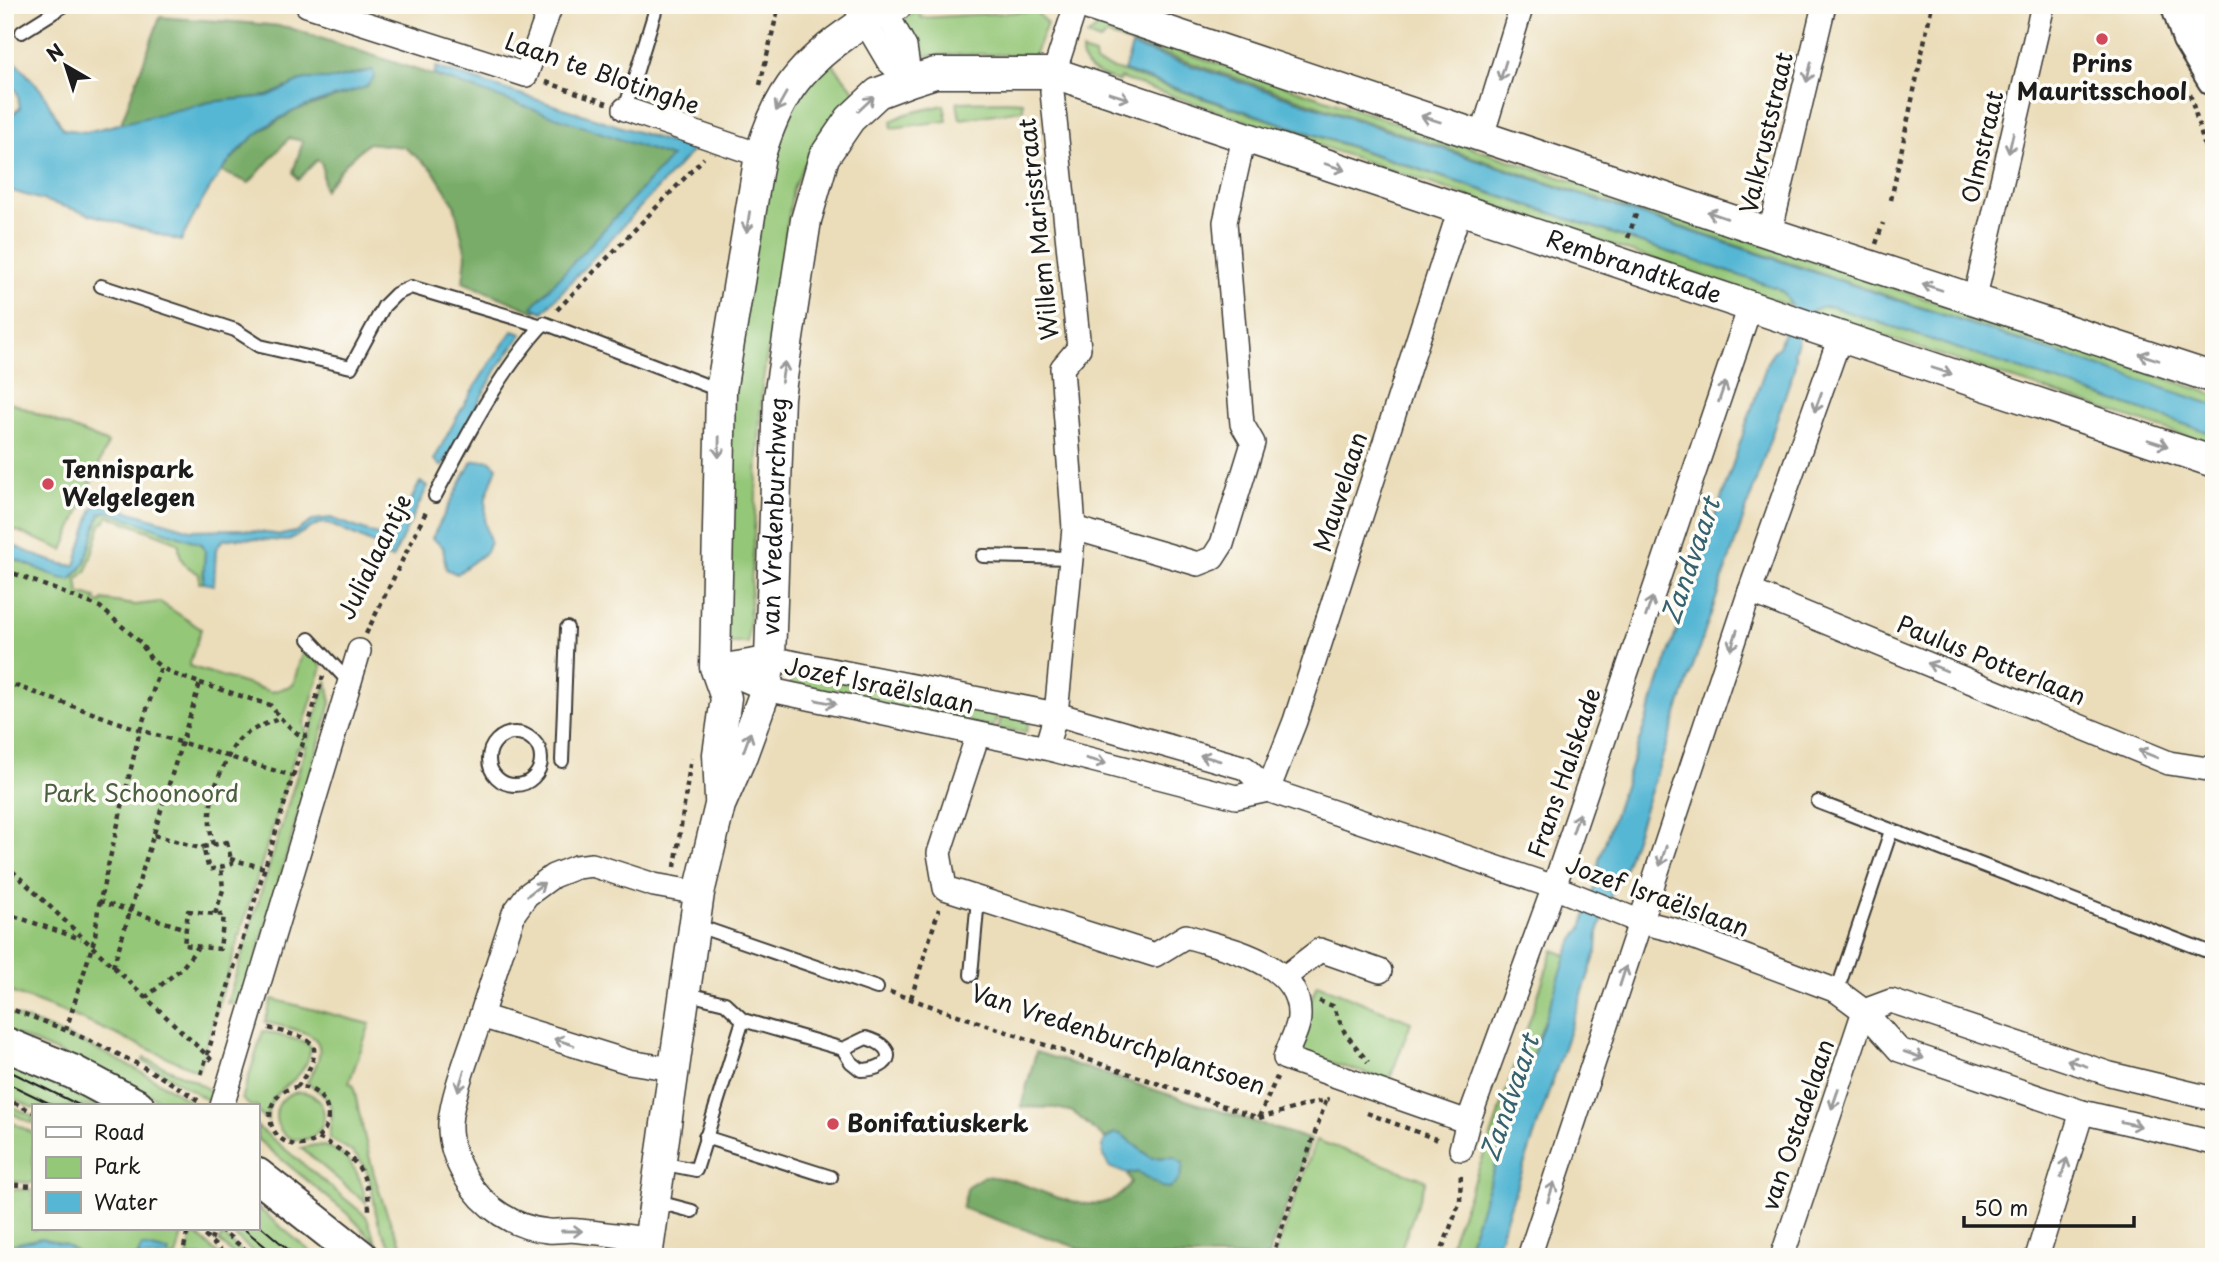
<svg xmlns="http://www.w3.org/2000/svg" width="2219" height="1262" viewBox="0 0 2219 1262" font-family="'Playpen Sans',sans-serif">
<rect width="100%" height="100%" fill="#fdfcf7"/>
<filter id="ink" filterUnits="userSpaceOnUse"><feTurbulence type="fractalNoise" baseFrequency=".0143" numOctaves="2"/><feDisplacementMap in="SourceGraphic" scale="14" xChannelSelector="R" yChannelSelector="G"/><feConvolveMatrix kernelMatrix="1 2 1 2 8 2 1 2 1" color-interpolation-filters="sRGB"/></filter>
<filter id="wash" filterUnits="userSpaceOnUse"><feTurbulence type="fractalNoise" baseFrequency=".00686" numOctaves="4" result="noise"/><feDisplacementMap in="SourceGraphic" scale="28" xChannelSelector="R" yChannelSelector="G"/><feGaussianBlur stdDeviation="1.57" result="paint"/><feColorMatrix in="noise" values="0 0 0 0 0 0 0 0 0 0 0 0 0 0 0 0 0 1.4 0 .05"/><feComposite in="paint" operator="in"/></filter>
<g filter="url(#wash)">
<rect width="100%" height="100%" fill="#ebddba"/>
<g fill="#95c778" stroke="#58724a" stroke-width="2">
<polygon points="920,11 921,18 1036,11 1047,24 1034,56 983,54 913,56 902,19"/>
<polygon points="1105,26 2207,392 2214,395 2214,405 1107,35 1100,41 1087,36 1099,27"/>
<path d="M1082 51 1095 55 1096 63 1777 288 1785 294 1791 306 1120 78 1119 82C1102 75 1081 72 1082 51Z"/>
<polygon points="831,62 858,95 819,134 793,189 762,386 748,643 723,643 729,417 770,151 793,101"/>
<polygon points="1005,101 1023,102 1023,110 960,119 957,102"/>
<polygon points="944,105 947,121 892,128 891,121 906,114"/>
<polygon points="1823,306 1833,307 2214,434 2214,448 2200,441 1810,312"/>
<polygon points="5,400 108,443 63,550 5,526"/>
<path d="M104 511 118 513 202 544 205 551 203 583H199V574C185 566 179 562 179 545L175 541 109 516 101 525 87 570 77 580 79 593 96 598 95 601 101 603 103 600 135 605 160 602 201 629 189 666 272 692 293 685 305 643 322 667 304 724 308 739 327 680 331 703 244 999 239 1003H227L306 746 297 748 198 1071 74 1016 5 990V555L60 578H74L85 563 100 514Z"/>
<polygon points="800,674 998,711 994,727 791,686 791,678"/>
<polygon points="1003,711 1025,717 1029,721 1026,732 998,729"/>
<polygon points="1553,950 1569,956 1466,1257 1445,1257 1494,1128"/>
<polygon points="1317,984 1411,1022 1389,1081 1301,1053 1296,1043"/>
<path d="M272 999 370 1024 349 1083 353 1084C364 1136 377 1201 402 1245L400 1248 408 1256 411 1253 415 1257H399C388 1245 377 1225 375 1208 372 1188 370 1167 353 1153 347 1147 337 1143 330 1139 328 1132 330 1130 331 1122 336 1101 320 1093 307 1082 339 1032 305 1033 265 1022Z"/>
<path d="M5 1012C73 1036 138 1066 197 1106H170L121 1080 5 1030Z"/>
<path d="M263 1031 305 1042 311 1047C305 1089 266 1084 268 1121L257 1112V1106H250L242 1099Z"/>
<polygon points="5,1057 110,1106 33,1108 5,1094"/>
<polygon points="144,1058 195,1081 218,1096 213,1102 209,1101 143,1061"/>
<circle cx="300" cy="1116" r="24"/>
<polygon points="5,1103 33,1116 33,1124 5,1110"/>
<polygon points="5,1119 33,1133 33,1183 5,1181"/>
<polygon points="257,1126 366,1216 377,1244 349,1215 257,1139"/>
<polygon points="1316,1140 1426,1180 1398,1257 1274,1257"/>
<path d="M315 1145C347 1146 362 1175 366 1203L301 1148Z"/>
<polygon points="5,1189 33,1190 33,1229 163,1229 182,1234 176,1257 167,1257 168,1252 139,1257 5,1257"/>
<polygon points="257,1207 317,1257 260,1257 226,1229 257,1229"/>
<polygon points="193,1231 221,1257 187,1257"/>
<polygon points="222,1235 248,1257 236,1257 219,1241"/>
</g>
<g fill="#78ac68" stroke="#4a6442" stroke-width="2">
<path d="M160 17C203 21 245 21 287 27L550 114 682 161 535 312 463 282 466 255 454 204 432 169 404 147 368 143 346 163 324 190 322 164 317 160 298 180 293 172 303 141 289 138 249 183 220 171 255 135 294 111 366 87 372 70 335 79H305L268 96 210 102 120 126Z"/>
<path d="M1036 1052 1311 1140 1268 1257H1105L962 1208 968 1186 984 1176C995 1177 1006 1178 1016 1182 1052 1194 1104 1225 1131 1182L1127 1174 1138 1172 1162 1187 1173 1157 1151 1158 1122 1135 1115 1133 1105 1139 1073 1112 1056 1108 1021 1107Z"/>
</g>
<g fill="#56b7d4" stroke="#396a78" stroke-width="2">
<polygon points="1132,46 2214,405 2214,434 1833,307 1823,306 1808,312 1794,353 1796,356 1794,369 1624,870 1614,886 1598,932 1597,950 1493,1257 1464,1257 1570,946 1582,928 1597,879 1599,860 1767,363 1773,352 1779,347 1792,307 1785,294 1777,288 1124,71"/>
<path d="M5 50 42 91 63 129 86 132 210 102 268 96 305 79H335L373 70 374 78 366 87C342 95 317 101 294 111 235 138 209 186 181 241L5 189V120L20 108 17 92 5 79Z"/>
<polygon points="436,67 693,150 543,312 532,307 671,157 434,75"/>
<path d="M513 331 522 334 497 369 442 467 434 460C457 415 482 371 513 331Z"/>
<polygon points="489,460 497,467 486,497 485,523 490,542 486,552 457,574 446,569 443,547 432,538 472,461"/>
<path d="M420 482 428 486 392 559 385 556V552L382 548 327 523 318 524 287 541 236 538 223 540 216 549 214 585 203 583 205 551 202 544 107 511 100 514 85 563 71 580 60 578 5 555V542C23 549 57 567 75 565L93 508 100 503 191 530 239 529 281 535 295 532 314 520 331 518 391 540Z"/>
<path d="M1115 1133 1122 1135 1151 1158 1173 1157 1183 1163C1182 1175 1180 1182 1169 1188L1162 1187 1138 1172 1127 1174 1109 1167 1103 1155V1143Z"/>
<polygon points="41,1238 64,1244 85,1257 5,1257 5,1246"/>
<polygon points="142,1246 169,1252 167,1257 137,1257"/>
</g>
</g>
<g filter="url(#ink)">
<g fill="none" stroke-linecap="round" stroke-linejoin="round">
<defs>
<g id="service">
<polyline points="22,32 65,5"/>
<polyline points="625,109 657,5"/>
<polyline points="101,286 235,330 260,346 351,367 384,306 396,294 411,287 542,326"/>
<path d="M435 496C467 436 498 374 544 323L721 391"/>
<polyline points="983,556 1072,558"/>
<polyline points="309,639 349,682"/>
<circle cx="515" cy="759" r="26"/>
<polyline points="562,761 567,628"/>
<polyline points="1818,802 2204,950"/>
<polyline points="695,925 877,988"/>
<polyline points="971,975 978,899"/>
<polyline points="1837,991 1891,831"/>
<path d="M743 1020 843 1049 851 1062 861 1070C894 1069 898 1047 866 1038L843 1049"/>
<polyline points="705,1137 831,1177"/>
<polyline points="660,1163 696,1170 743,1020 725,1003 684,993"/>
<polyline points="654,1201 692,1211"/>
</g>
<g id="minor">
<polyline points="307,5 526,75 551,5"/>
<polyline points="855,5 888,61 910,81"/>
<polyline points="882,5 905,47 910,81"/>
<polyline points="625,109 760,155"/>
<polyline points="1482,136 1522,5"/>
<polyline points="1770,233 1824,5"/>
<polyline points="1974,301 2043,5"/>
<polyline points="1074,528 1198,564 1213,558 1222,544 1253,443 1242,424 1225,222 1244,137"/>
<polyline points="1750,591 2169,763 2214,770"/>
<polyline points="715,667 770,658 1056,714 1245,768 1268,790 1554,887 1641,922 1674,930 1837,991 1864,1011 1899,1050 2082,1112 2214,1143"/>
<polyline points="715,667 766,689 1046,748 1236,797 1268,790"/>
<path d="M978 734 939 853 945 888 1155 955 1186 936C1226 949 1301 961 1299 1016 1299 1029 1289 1045 1285 1058L1468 1122"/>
<polyline points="1046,748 1056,714 1074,528 1062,368 1079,348 1052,92 1054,73 1076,5"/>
<polyline points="1268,790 1295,721 1460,209"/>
<polyline points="1285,977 1320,950 1380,971"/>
<polyline points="1864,1011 1891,1001 2110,1074 2214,1099"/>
<path d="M481 1016C472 1045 452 1094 450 1123 449 1143 456 1161 466 1178 483 1207 514 1228 548 1231 559 1232 569 1229 580 1231 603 1233 626 1237 649 1239"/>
<polyline points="673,1069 629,1062 481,1016 514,913 527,895 553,876 576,867 592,865 654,885 699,893"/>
<polyline points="222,1106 359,651"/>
<polyline points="1461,1149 1468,1122 1554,887 1750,307"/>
<polyline points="1529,1257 1750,591 1840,337"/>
<polyline points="1782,1257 1864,1011"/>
<polyline points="2037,1257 2082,1112"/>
</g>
<g id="tertiary">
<polyline points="1089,5 1770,233 2214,378"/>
<path d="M720 799 718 754 726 698 715 667 721 391 760 155C777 98 797 69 845 35 862 23 877 12 897 5"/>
<path id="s1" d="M647 1257 699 893 720 805 742 755 766 689 770 658 779 397 806 220 824 157 850 119 878 93 910 81 935 73H1054L2214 462"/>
</g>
<g id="secondary">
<polyline points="2178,5 2189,38 2214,79"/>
<polyline points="2203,5 2211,37 2213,61"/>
<polyline points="5,1044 73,1072 137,1106"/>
<polyline points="257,1175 361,1257"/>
</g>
</defs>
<use href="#service" stroke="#3b3934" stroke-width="16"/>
<use href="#minor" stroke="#3b3934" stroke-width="26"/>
<use href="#tertiary" stroke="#3b3934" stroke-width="33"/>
<use href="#secondary" stroke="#3b3934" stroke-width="37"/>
<g stroke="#3b3934" stroke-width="4.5" stroke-dasharray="5 5" stroke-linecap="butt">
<polyline points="546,82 607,103"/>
<polyline points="760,85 779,5"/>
<polyline points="2190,94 2214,180"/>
<polyline points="1891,200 1932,5"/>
<polyline points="1628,238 1636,214"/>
<polyline points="1876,244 1883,223"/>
<polyline points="557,310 704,158"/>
<polyline points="5,570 100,607 140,642 151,659 161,667 140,730 98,909 95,937 66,1030"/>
<polyline points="366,634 427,510"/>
<polyline points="5,682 140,730 293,776 200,1078"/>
<polyline points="200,683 270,705 284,722 304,739"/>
<polyline points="293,776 323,676"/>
<polyline points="154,835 203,849"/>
<polygon points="227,842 232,864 209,870 203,847"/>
<path d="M213 845C206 814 211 794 224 765 229 755 233 745 242 737 253 728 268 723 281 718"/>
<polyline points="230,859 265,868"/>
<polyline points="5,864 215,1063"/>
<polyline points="675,867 691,758"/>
<polyline points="99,901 186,929"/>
<polygon points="188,911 224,915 220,949 184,945"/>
<polyline points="5,913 81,939"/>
<polyline points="215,914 223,890 221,867"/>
<polyline points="113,967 200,683 173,674 161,667"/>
<polyline points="890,992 1259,1118 1329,1099"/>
<polyline points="145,998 182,968 198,947"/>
<polyline points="911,998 939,909"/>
<polyline points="1319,1001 1333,1006 1345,1033 1368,1062"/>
<path d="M5 1007C75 1032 141 1061 202 1103"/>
<path d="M269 1028 302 1037 313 1044C318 1059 306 1075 297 1087"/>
<circle cx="299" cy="1116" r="29"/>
<polyline points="5,1098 33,1112"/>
<polyline points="1367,1113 1441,1141"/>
<polyline points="1259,1117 1277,1077"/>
<path d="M318 1138C355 1156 369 1169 369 1212"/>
<polyline points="5,1184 33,1186"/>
<polyline points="181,1229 182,1229"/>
<polyline points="197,1229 228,1257"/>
<polyline points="220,1229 254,1257"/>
<polyline points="211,1240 215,1229"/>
<polyline points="182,1257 188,1229"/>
<polyline points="1272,1257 1327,1098"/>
<polyline points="1439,1257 1460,1202 1461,1171"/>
<polyline points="2209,1257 2211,1252 2214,1253"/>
</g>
<use href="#service" stroke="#fff" stroke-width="12"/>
<use href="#minor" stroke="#fff" stroke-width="23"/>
<use href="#tertiary" stroke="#fff" stroke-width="30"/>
<use href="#secondary" stroke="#fff" stroke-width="33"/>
<g stroke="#1c1c1c" stroke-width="2">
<polyline points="5,1069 81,1106"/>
<polyline points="5,1082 55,1106"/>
<polyline points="257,1223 297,1257"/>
<polyline points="244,1229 278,1257"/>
</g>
</g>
<defs><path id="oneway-shaft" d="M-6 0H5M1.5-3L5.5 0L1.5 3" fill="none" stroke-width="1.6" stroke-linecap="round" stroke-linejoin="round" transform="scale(1.75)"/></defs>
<g stroke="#999">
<use href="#oneway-shaft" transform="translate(1503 71) rotate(107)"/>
<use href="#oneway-shaft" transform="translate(1809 72) rotate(103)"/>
<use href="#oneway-shaft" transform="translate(1119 96) rotate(18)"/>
<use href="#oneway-shaft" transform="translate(781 102) rotate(119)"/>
<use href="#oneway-shaft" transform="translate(866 104) rotate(-43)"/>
<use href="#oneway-shaft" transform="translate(1431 119) rotate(-162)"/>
<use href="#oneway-shaft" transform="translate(2011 143) rotate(103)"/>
<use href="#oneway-shaft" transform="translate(1335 167) rotate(18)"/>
<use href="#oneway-shaft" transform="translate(1717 215) rotate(-161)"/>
<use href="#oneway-shaft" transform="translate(748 222) rotate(99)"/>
<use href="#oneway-shaft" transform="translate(1932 287) rotate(-162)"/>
<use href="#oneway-shaft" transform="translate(2149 357) rotate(-162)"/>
<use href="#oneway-shaft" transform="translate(1942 371) rotate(18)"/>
<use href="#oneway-shaft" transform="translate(783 372) rotate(-81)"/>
<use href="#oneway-shaft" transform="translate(1722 392) rotate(-71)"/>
<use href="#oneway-shaft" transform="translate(1818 402) rotate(110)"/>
<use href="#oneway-shaft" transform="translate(2158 443) rotate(18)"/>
<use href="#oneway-shaft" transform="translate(719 447) rotate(91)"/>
<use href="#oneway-shaft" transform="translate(1649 607) rotate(-71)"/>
<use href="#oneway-shaft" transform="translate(1734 640) rotate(108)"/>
<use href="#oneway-shaft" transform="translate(1937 667) rotate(-158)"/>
<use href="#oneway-shaft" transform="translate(826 702) rotate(12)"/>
<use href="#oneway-shaft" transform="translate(747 742) rotate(-70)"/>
<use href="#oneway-shaft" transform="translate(2148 754) rotate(-158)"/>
<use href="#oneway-shaft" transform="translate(1210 758) rotate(-164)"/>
<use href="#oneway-shaft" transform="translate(1096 761) rotate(15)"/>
<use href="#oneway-shaft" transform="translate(1576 823) rotate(-71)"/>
<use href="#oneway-shaft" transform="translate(1663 856) rotate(108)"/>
<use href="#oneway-shaft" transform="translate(536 889) rotate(-37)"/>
<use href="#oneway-shaft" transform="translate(1623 976) rotate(-72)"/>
<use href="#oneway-shaft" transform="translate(564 1042) rotate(-162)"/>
<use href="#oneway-shaft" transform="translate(1914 1055) rotate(19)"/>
<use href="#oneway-shaft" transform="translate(2077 1063) rotate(-162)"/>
<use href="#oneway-shaft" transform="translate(461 1081) rotate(107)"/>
<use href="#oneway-shaft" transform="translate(1835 1099) rotate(109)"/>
<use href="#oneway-shaft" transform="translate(2131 1124) rotate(13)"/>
<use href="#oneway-shaft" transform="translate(2064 1168) rotate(-73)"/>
<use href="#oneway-shaft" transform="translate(1551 1192) rotate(-72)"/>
<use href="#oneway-shaft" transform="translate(572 1231)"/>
</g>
</g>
<g fill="#d1495b" stroke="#fdfcf7" stroke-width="2.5">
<circle cx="2102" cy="39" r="7"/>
<circle cx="48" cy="484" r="7"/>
<circle cx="833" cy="1124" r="7"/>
</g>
<g text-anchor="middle" stroke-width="7" stroke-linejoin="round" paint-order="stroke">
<g font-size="24" font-weight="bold" fill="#1c1c1c" stroke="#fdfcf7" text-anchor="start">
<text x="2102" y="72" text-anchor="middle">Prins<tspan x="2102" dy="28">Mauritsschool</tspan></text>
<text x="62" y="478">Tennispark<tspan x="62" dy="28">Welgelegen</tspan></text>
<text x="847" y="1132">Bonifatiuskerk</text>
</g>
<g font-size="24" fill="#1c1c1c" stroke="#fdfcf7">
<text transform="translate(602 74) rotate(19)" y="8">Laan te Blotinghe</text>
<text transform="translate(1767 133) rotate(-77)" y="8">Valkruststraat</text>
<text transform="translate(1983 147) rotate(-77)" y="8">Olmstraat</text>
<text transform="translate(1039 229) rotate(-96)" y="8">Willem Marisstraat</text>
<text dy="8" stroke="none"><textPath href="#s1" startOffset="1995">Rembrandtkade</textPath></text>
<text transform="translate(1341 492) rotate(-72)" y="8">Mauvelaan</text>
<text dy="8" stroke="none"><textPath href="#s1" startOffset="756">van Vredenburchweg</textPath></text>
<text transform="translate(375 557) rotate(-64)" y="8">Julialaantje</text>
<text transform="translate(1991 661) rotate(22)" y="8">Paulus Potterlaan</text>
<text transform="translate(879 686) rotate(12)" y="8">Jozef Israëlslaan</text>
<text transform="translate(1565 773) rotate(-71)" y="8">Frans Halskade</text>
<text transform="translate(1657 897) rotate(20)" y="8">Jozef Israëlslaan</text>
<text transform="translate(1118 1040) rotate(18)" y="8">Van Vredenburchplantsoen</text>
<text transform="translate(1798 1125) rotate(-71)" y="8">van Ostadelaan</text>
</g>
<g font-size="24" fill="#4c6041" stroke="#fdfcf7">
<text x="141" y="802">Park Schoonoord</text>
</g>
<g font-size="26" font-style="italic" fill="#36626f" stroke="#fdfcf7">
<text transform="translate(1691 561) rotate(-71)" y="9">Zandvaart</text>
<text transform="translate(1510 1098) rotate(-71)" y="9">Zandvaart</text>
</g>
</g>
<rect width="2219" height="1262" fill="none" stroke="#fdfcf7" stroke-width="28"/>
<rect x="32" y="1104" width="228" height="126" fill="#fdfcf7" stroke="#a3a29f" stroke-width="2"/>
<rect x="46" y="1127" width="35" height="10" fill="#ffffff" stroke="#a3a29f" stroke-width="2"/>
<text x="94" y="1140" font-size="21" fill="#1c1c1c">Road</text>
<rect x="46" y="1157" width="35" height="21" fill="#95c778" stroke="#a3a29f" stroke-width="2"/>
<text x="94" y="1174" font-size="21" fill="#1c1c1c">Park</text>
<rect x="46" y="1192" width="35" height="21" fill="#56b7d4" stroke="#a3a29f" stroke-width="2"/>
<text x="94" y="1210" font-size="21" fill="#1c1c1c">Water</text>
<g transform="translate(66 66) rotate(321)" stroke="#fdfcf7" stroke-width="5" paint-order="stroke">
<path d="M0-5L12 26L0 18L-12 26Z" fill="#1c1c1c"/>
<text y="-10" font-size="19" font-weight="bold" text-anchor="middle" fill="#1c1c1c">N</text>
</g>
<path d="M1964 1216v10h170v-10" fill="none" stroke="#1c1c1c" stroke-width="3.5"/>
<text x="1974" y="1216" font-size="21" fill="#1c1c1c" stroke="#fdfcf7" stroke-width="5" paint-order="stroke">50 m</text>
</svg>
